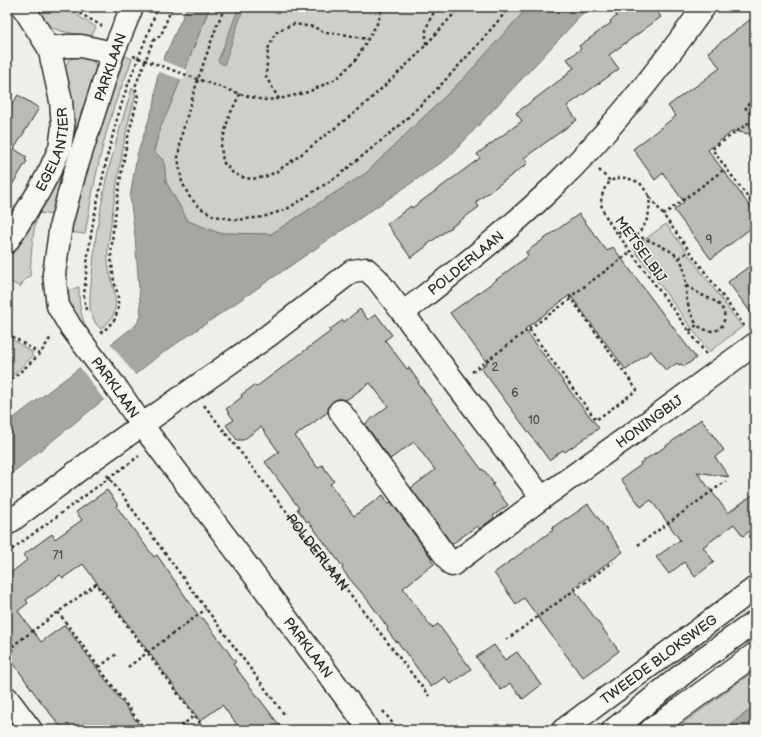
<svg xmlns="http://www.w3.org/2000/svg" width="762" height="737" viewBox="0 0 762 737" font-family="'Balsamiq Sans',sans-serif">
<rect width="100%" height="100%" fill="#eeeeea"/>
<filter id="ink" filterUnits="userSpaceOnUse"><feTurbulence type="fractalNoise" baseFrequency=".025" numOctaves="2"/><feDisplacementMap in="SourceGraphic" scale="8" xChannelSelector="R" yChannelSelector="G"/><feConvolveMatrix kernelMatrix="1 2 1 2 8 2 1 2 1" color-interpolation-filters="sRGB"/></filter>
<g filter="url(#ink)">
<g fill="#cececa" stroke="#7c7c7a">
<polygon points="49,7 64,7 96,27 91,37 61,31 47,26 39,12"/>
<polygon points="210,7 528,7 465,77 366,173 271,234 219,233 188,221 166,182 164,161 154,151 159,131 170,106"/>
<path d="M75 56C83 55 89 59 95 63L97 71 54 215 39 213C32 226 31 261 30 276L25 279 20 287 7 280V258L43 201 65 69 68 61Z"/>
<path d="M125 56 132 59C126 79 116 97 111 117 99 155 92 195 85 234L69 232C82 172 102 113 125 56Z"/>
<path d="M132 88 136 95C124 132 119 171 113 209 111 226 107 244 108 261 109 279 123 305 110 320 108 323 104 326 101 329L96 324 90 312V295L96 235 106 179 121 124Z"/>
<polygon points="666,224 742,327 709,352 633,248"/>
<path d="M79 287C79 310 81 317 91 337L73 315 63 292Z"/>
<polygon points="7,336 32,352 32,357 7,381"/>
<polygon points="755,670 755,706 723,730 674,730"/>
</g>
<g fill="#a6a6a3" stroke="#757573">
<polygon points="187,7 210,7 170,106 159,131 154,151 164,161 166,182 188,221 219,233 271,234 366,173 465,77 528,7 589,7 448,158 157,357 7,477 7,423 136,325 141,316 135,236 130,197 137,155 155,101 157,78 164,58"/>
<polygon points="239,7 244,7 224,65 218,61"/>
<polygon points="755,706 755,730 723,730"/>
</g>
<g fill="#eeeeea">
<polygon points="161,60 187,70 183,80 157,71"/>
<polygon points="110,343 136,376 104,400 79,366"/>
</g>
<g fill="#babab7" stroke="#2b2b2b">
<polygon points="610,7 654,7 661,17 609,55 619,69 567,106 577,120 524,158 528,163 476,202 479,207 428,244 428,245 411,258 387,224 411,206 412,208 449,181 480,158 477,154 522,121 516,113 568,74 567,73 574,68 567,59 581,49 579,46 611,23 610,21 617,16"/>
<polygon points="755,16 755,135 733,131 708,150 755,213 755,225 711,259 674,210 684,202 663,173 655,180 633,149 676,116 668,106 692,88 692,89 720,68 708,52"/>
<polygon points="18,95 39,108 14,149 27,157 25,160 27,161 7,193 7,112"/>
<polygon points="579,214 607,251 613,247 696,358 684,367 681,364 679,365 677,363 666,371 651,351 626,370 570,295 525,329 576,399 599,428 565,452 563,450 549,460 481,368 487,363 450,313 464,303 465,303 528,256 526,252"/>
<polygon points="755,262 755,318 728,282"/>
<polygon points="360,309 368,320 376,314 392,335 385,340 407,369 409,368 419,382 418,383 482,470 484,470 494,484 492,485 508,505 493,516 494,518 479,529 477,526 452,544 411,488 435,470 414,442 390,459 365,424 388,406 370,383 346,400 339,399 333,401 329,406 328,412 295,436 318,468 322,465 334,481 330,484 354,516 383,495 389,504 391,502 432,559 431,560 434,564 403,588 432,628 438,624 471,669 451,684 445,677 431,687 397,641 396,642 387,630 388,628 367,599 348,577 342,569 343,567 308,521 307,522 297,509 299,508 265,462 279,452 261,427 243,440 237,440 226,425 234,420 226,409 242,397 241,395 255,385 256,387 331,331 329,330 343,320 344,322"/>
<polygon points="701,419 724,450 715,457 729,477 697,472 728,513 755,493 755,527 743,536 734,524 703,547 714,562 695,577 684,562 669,574 656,557 680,540 651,500 641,507 621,479 641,465 640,463 655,453 655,454 674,440"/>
<polygon points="107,490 118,505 116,506 154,557 157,555 201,619 203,618 230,654 230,655 236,662 233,664 283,730 241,730 222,705 200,721 83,564 63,578 60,575 26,600 28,603 18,611 41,642 65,625 143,730 63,730 35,694 7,654 16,648 7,637 7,576 27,560 23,555 52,534 55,539 82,520 76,512"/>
<polygon points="588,504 623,552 595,572 573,588 619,651 583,678 524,598 516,604 494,573 553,530 552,528 566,518 567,519"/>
<polygon points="494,645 505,660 517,652 541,685 523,699 510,683 501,690 476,657"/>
</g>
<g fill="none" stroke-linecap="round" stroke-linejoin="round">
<defs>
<g id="minor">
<path id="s2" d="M132 7 113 53 74 175 61 224 54 274 58 306 70 326 118 390 142 425 361 718 368 730"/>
<polyline points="49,48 68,46 81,46 113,53"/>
<path id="s3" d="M7 242 39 191 51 168 60 148 63 127 61 101 53 65 49 48 23 7"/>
<path id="s4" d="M403 313 456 384 542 498 636 431 755 344"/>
<polyline points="340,411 452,565 542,498"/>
<path id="s5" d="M7 524 95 458 268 336 352 271 366 269 377 279 403 313C455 272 507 232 554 186 610 132 659 70 704 7"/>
<polyline points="7,698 31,730"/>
<path id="s6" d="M563 730 755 588"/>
</g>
<g id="major">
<polyline points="613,730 694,665 755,622"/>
<polyline points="651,730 755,654"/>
</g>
</defs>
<use href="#minor" stroke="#2b2b2b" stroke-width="25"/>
<use href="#major" stroke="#2b2b2b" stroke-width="25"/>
<g stroke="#2b2b2b" stroke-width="2.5" stroke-dasharray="3 3" stroke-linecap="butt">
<polyline points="69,7 102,26"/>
<polyline points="225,7 217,25 198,79 182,133 178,158 182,182 189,196 199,207 214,216 237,220 263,217 287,209 338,176 399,126 438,88 474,49 510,7"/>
<polyline points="426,44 426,30 429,21 437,7"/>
<polyline points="133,56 240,94 263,100 279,99 308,92 336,79 355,61 378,22 382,7"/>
<polyline points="240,94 229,116 221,146 223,162 233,173 242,177 251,179 265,177 276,172 303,153 363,106 415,57 460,7"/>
<polyline points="279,99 266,77 268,49 275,33 284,28 294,24 314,27 325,33 342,34 367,39"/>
<polyline points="754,119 712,149 755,207"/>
<polyline points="754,119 745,107 755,99"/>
<polyline points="599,170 610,181"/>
<polyline points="663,215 726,168"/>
<path d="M618 233C629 231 639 237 650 241 659 245 671 250 679 258 687 268 685 288 687 300 689 309 692 317 697 325L689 331"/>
<path d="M636 236C648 223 651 212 649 195"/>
<polyline points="679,258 689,251"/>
<path d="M686 286C691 288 695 291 700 294 707 298 716 300 721 307 728 315 724 331 712 331 706 331 701 328 697 325"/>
<polyline points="86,310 84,296 88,255 93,222 108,153 117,119 126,90 158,7"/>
<polyline points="529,329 571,299"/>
<polyline points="7,333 40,354"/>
<polyline points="100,333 107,328 115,319 118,309 118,296 114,281 111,257 113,230 122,169 128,137 138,97 135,87 153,41 161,35 172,7"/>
<path d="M706 354 611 225C607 218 602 211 601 203 601 198 603 191 605 188 615 173 626 177 640 183L745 327"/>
<polyline points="472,372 529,329 596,420 637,390 570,297 631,252"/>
<polyline points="7,384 40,354 51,337"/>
<path id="s1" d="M204 405 429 696"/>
<polyline points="107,475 284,714"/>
<polyline points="638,545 726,481"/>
<polyline points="7,553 139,456"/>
<polyline points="58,612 145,730"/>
<polyline points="506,640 613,562"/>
<polyline points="7,650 96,584 205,730"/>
<polyline points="99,667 118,653"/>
<polyline points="128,667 206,609"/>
<polyline points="383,711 398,730"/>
<polyline points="176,730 194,716"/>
</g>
<use href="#minor" stroke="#f6f6f2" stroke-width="22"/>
<use href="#major" stroke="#f6f6f2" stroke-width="22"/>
</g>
</g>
<g text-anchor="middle" stroke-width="3" stroke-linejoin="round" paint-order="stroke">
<g font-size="12" fill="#4f4f4e">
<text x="709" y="244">9</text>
<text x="495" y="371">2</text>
<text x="515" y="397">6</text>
<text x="534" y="424">10</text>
<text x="58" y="559">71</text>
</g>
<g font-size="14" fill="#2b2b2b" stroke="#f6f6f2">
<text transform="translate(110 67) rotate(-71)" y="5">PARKLAAN</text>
<text dy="5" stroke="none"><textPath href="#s3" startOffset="105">EGELANTIER</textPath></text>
<text transform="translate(641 249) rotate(54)" y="5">METSELBIJ</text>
<text dy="5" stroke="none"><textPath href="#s5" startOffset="580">POLDERLAAN</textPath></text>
<text dy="5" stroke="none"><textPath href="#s2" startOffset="411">PARKLAAN</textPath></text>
<text dy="5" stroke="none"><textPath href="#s4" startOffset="363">HONINGBIJ</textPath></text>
<text dy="5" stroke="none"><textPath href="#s1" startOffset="186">POLDERLAAN</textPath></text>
<text dy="5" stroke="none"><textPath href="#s2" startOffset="735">PARKLAAN</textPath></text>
<text dy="5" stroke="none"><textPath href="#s6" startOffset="119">TWEEDE BLOKSWEG</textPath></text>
</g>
</g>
<rect width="762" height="737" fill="none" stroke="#f6f6f2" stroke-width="24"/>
<rect x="12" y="12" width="738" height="713" fill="none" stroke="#2b2b2b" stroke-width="1.5" filter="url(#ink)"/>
</svg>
